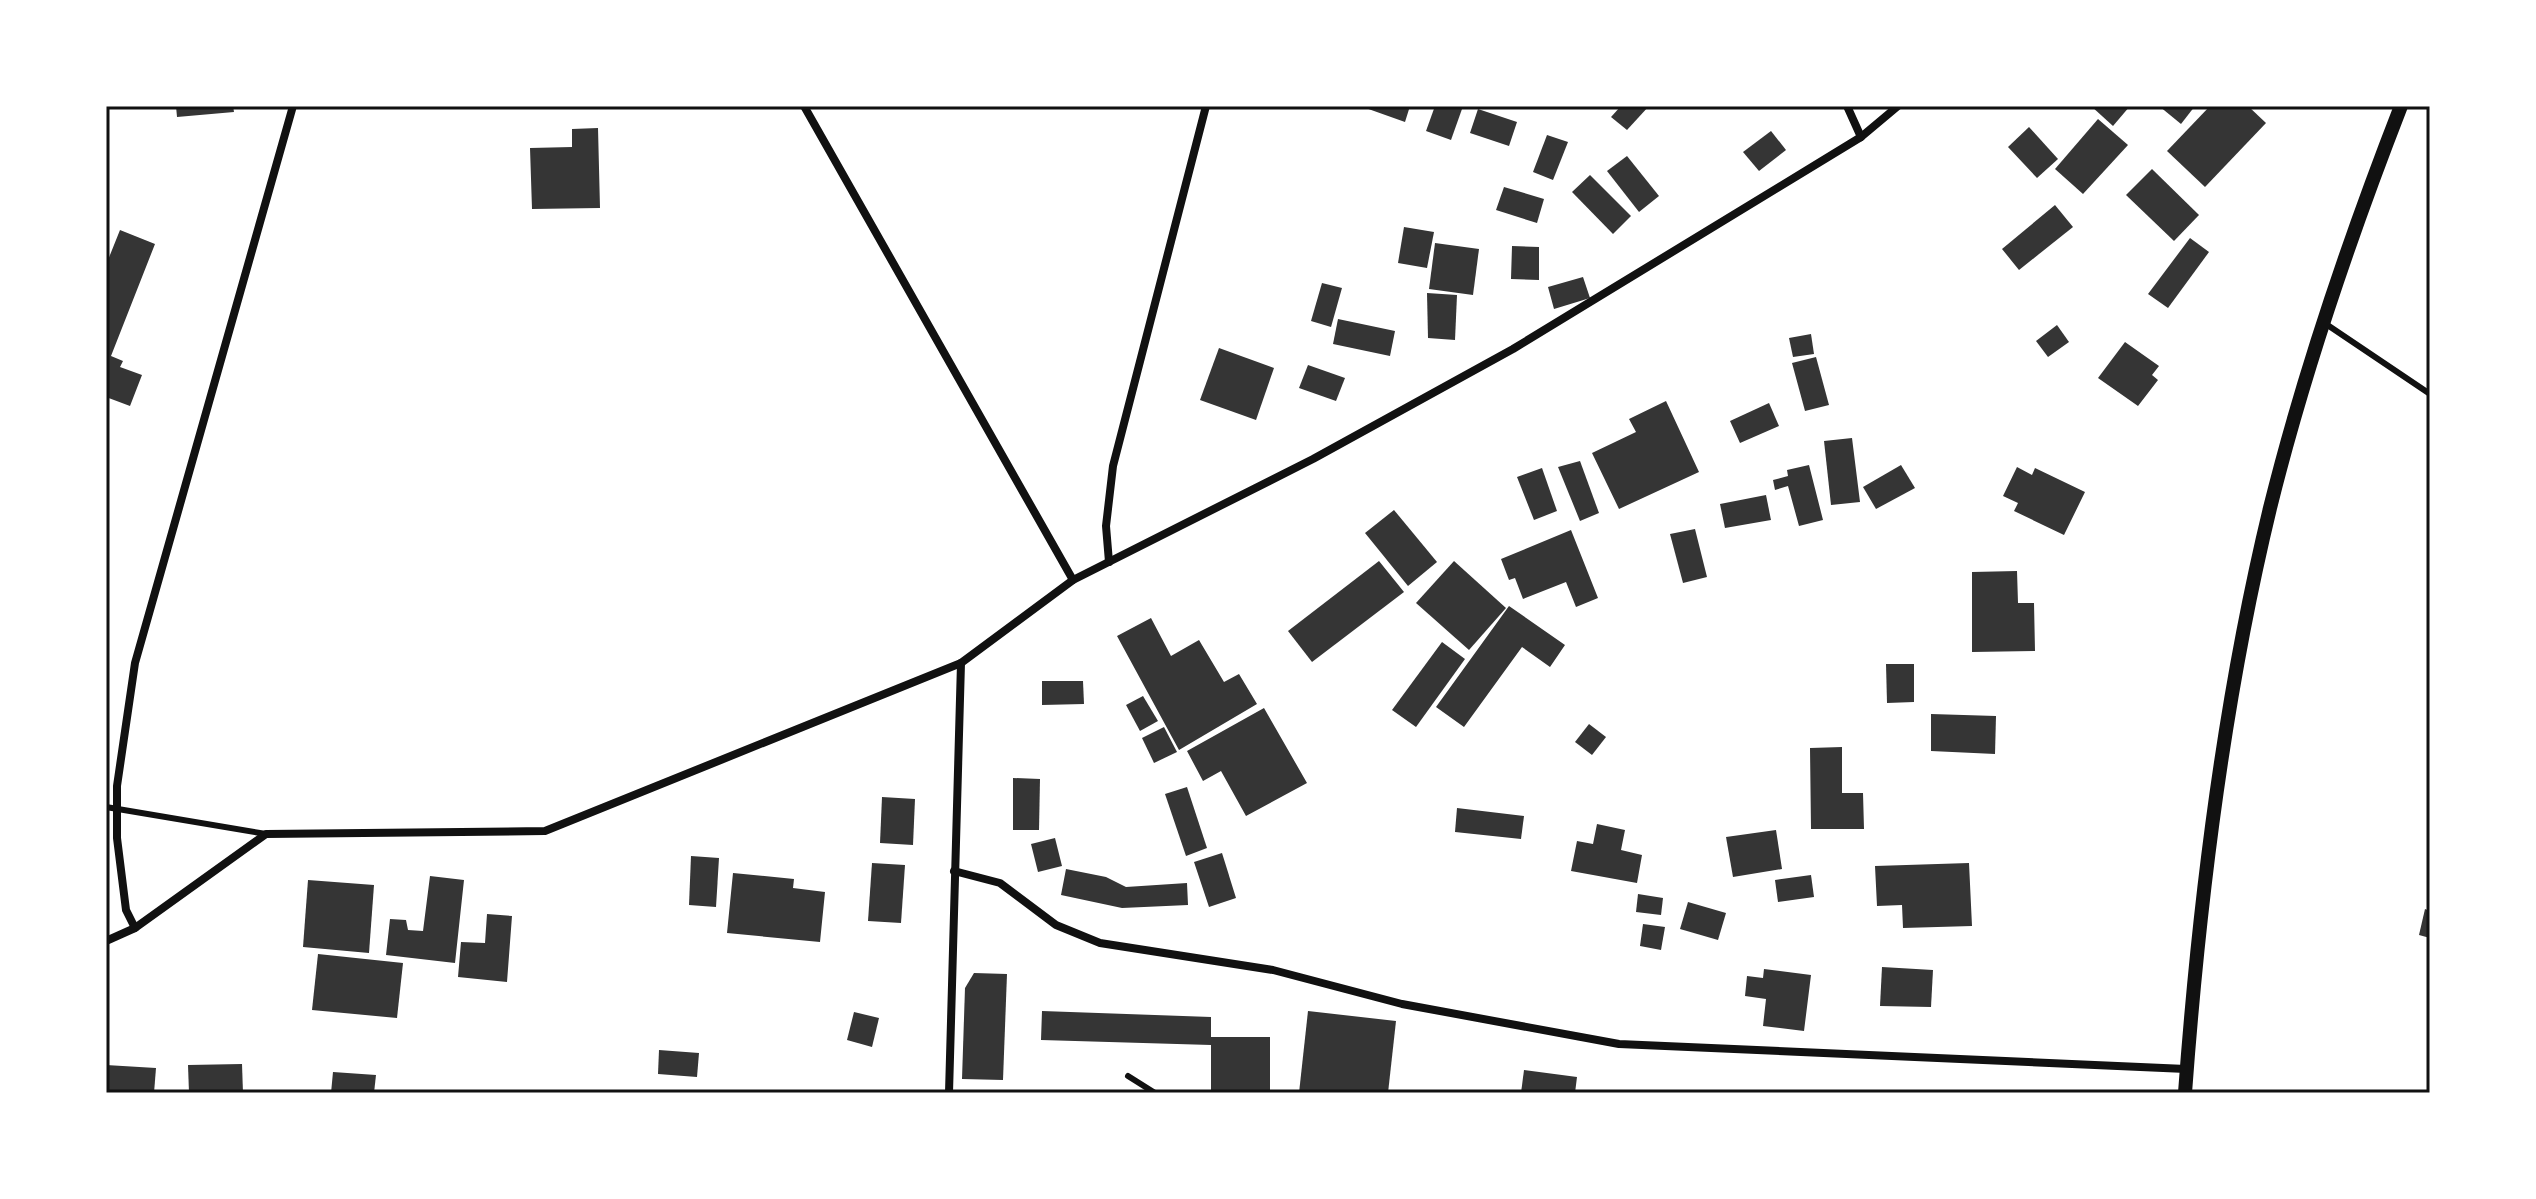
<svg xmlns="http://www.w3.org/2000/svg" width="2536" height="1199" viewBox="0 0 2536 1199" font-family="Montserrat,sans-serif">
<rect width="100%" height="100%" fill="#fff"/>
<g fill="#353535">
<polygon points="176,106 233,106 234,112 177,117"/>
<polygon points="1360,106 1410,106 1405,122"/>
<polygon points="1435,106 1462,109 1451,140 1426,131"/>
<polygon points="1621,106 1649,106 1627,130 1611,117"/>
<polygon points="2091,106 2130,106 2113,126"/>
<polygon points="2159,106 2195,106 2181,124"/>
<polygon points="2210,106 2248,106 2266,123 2205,187 2167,151"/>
<polygon points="1478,109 1517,122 1509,146 1470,133"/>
<polygon points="2098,119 2128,145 2083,194 2055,169"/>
<polygon points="2029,127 2058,159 2037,178 2008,147"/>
<polygon points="598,128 600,208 532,209 530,148 572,147 572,129"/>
<polygon points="1771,131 1786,150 1759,171 1743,152"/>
<polygon points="1547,135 1568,142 1553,180 1533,172"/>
<polygon points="1627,156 1659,196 1639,212 1607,171"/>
<polygon points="2152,169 2199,215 2174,241 2126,195"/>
<polygon points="1590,175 1631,216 1613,234 1572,192"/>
<polygon points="1504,187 1544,199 1537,223 1496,210"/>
<polygon points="2055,205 2073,227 2019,270 2002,249"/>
<polygon points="1404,227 1434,232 1427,268 1398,263"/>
<polygon points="120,230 155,244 111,356 123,361 120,367 142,375 130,406 106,397 106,265"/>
<polygon points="2190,238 2209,252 2168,308 2148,294"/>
<polygon points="1435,243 1479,249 1473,295 1429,289"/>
<polygon points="1512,246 1539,247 1539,280 1511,279"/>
<polygon points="1583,277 1590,298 1554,309 1548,287"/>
<polygon points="1322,283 1342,288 1331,327 1311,321"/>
<polygon points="1427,293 1457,295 1455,340 1428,338"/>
<polygon points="1338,319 1395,331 1390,356 1333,344"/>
<polygon points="2057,325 2069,342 2048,357 2036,341"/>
<polygon points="1811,334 1814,354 1793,357 1789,338"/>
<polygon points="2125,342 2159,366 2152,375 2158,380 2138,406 2098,378"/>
<polygon points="1219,348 1274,368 1256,420 1200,400"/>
<polygon points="1816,357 1829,405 1805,411 1792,363"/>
<polygon points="1308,365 1345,378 1336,401 1299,388"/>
<polygon points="1666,401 1699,472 1619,509 1592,453 1636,432 1629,419"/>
<polygon points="1769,403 1779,426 1740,443 1730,421"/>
<polygon points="1852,438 1860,502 1831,505 1824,441"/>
<polygon points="1580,461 1599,513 1580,521 1558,467"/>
<polygon points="1809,465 1823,520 1799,526 1788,486 1775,490 1773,480 1788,476 1787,470"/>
<polygon points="1901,465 1915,488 1876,509 1863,487"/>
<polygon points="2017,467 2032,475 2035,468 2085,492 2064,535 2014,511 2018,503 2003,496"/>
<polygon points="1542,468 1557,511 1534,520 1517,477"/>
<polygon points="1766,495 1771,520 1725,528 1720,504"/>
<polygon points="1394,510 1437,562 1408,586 1365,533"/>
<polygon points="1695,529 1707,577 1683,583 1670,534"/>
<polygon points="1571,530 1598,598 1576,607 1566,582 1523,599 1515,578 1509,580 1501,559"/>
<polygon points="1379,561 1404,592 1312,662 1288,631"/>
<polygon points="1454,561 1506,608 1469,650 1416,603"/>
<polygon points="2017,571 2018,603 2034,603 2035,651 1972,652 1972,572"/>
<polygon points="1509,606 1565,645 1550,667 1522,647 1464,727 1436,707"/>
<polygon points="1151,618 1171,656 1199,640 1224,682 1239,674 1257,704 1179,750 1117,636"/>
<polygon points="1442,642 1465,659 1416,727 1392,710"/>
<polygon points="1886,664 1914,664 1914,702 1887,703"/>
<polygon points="1042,681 1083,681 1084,704 1042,705"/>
<polygon points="1143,696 1158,721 1140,731 1126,705"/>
<polygon points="1264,708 1307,783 1246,816 1221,771 1203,781 1187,751"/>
<polygon points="1931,714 1996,716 1995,754 1931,751"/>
<polygon points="1589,724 1606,737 1592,755 1575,742"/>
<polygon points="1164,727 1177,752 1154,763 1142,738"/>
<polygon points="1842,747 1842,793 1863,793 1864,829 1811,829 1810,748"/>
<polygon points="1013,778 1040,779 1039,830 1013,830"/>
<polygon points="1187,787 1207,848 1186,856 1165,794"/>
<polygon points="882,797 915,799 913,845 880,843"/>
<polygon points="1457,808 1524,816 1521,839 1455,832"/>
<polygon points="1597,824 1625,830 1621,850 1642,855 1637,883 1571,871 1577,841 1593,844"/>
<polygon points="1776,830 1782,869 1733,877 1726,837"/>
<polygon points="1055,838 1062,866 1038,872 1031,844"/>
<polygon points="1222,853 1236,898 1209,907 1194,862"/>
<polygon points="691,856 719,858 716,907 689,905"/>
<polygon points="872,863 905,865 901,923 868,921"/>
<polygon points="1969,863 1972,926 1903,928 1902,905 1877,906 1875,866"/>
<polygon points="1066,869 1106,877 1126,887 1187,883 1188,905 1122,908 1061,895"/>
<polygon points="733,873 794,879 793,888 825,892 820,942 727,933"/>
<polygon points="1811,875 1814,897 1778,902 1775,880"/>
<polygon points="430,876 464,880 455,963 386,955 390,919 406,920 408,930 423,931"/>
<polygon points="308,880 374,885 369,953 303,947"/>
<polygon points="1638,894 1663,898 1661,915 1636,912"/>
<polygon points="1688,902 1726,913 1718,940 1680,929"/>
<polygon points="2425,909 2430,911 2430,938 2419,935"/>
<polygon points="487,914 512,916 507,982 458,977 461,942 485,943"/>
<polygon points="1643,924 1665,927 1661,950 1640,946"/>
<polygon points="318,954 403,963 397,1018 312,1010"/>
<polygon points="1882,967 1933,970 1931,1007 1880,1006"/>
<polygon points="1764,969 1811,975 1804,1031 1763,1026 1766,999 1745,996 1747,976 1763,978"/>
<polygon points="974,973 1007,974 1003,1080 962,1079 965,988"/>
<polygon points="1042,1011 1211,1017 1211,1037 1270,1037 1270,1093 1211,1093 1211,1045 1041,1040"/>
<polygon points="1308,1011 1396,1021 1388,1093 1299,1093"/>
<polygon points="854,1012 879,1018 872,1047 847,1040"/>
<polygon points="659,1050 699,1053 697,1077 658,1074"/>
<polygon points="242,1064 243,1093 189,1093 188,1065"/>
<polygon points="106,1065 156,1068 154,1093 106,1093"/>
<polygon points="1524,1070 1577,1077 1575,1093 1521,1093"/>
<polygon points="333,1072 376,1075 374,1093 331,1093"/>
</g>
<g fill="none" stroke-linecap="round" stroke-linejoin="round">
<g stroke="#111" stroke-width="6">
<polyline points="2323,322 2430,394"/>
<polyline points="106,807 266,834"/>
<polyline points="1128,1076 1155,1093"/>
</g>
<g stroke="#111" stroke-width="8">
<polyline points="804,106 1073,580"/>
<polyline points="1847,106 1861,137"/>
<polyline points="1109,562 1106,526 1113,466 1206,106"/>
<polyline points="954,871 1000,883 1056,925 1100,943 1273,970 1402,1004 1619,1044 2186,1069"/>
<polyline points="135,928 126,910 117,838 117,786 135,663 293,106"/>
<polyline points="106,941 135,928 266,834 545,831 961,663 1073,580 1313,459 1513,349 1861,137 1898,106"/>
<polyline points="949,1093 961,663"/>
</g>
<path stroke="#111" stroke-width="14" d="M2185 1093C2199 902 2225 694 2270 508 2304 371 2350 237 2401 106"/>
</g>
<rect width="2536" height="1199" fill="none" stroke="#ffffff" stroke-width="216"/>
<rect x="108" y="108" width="2320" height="983" fill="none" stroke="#111" stroke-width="3"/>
</svg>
